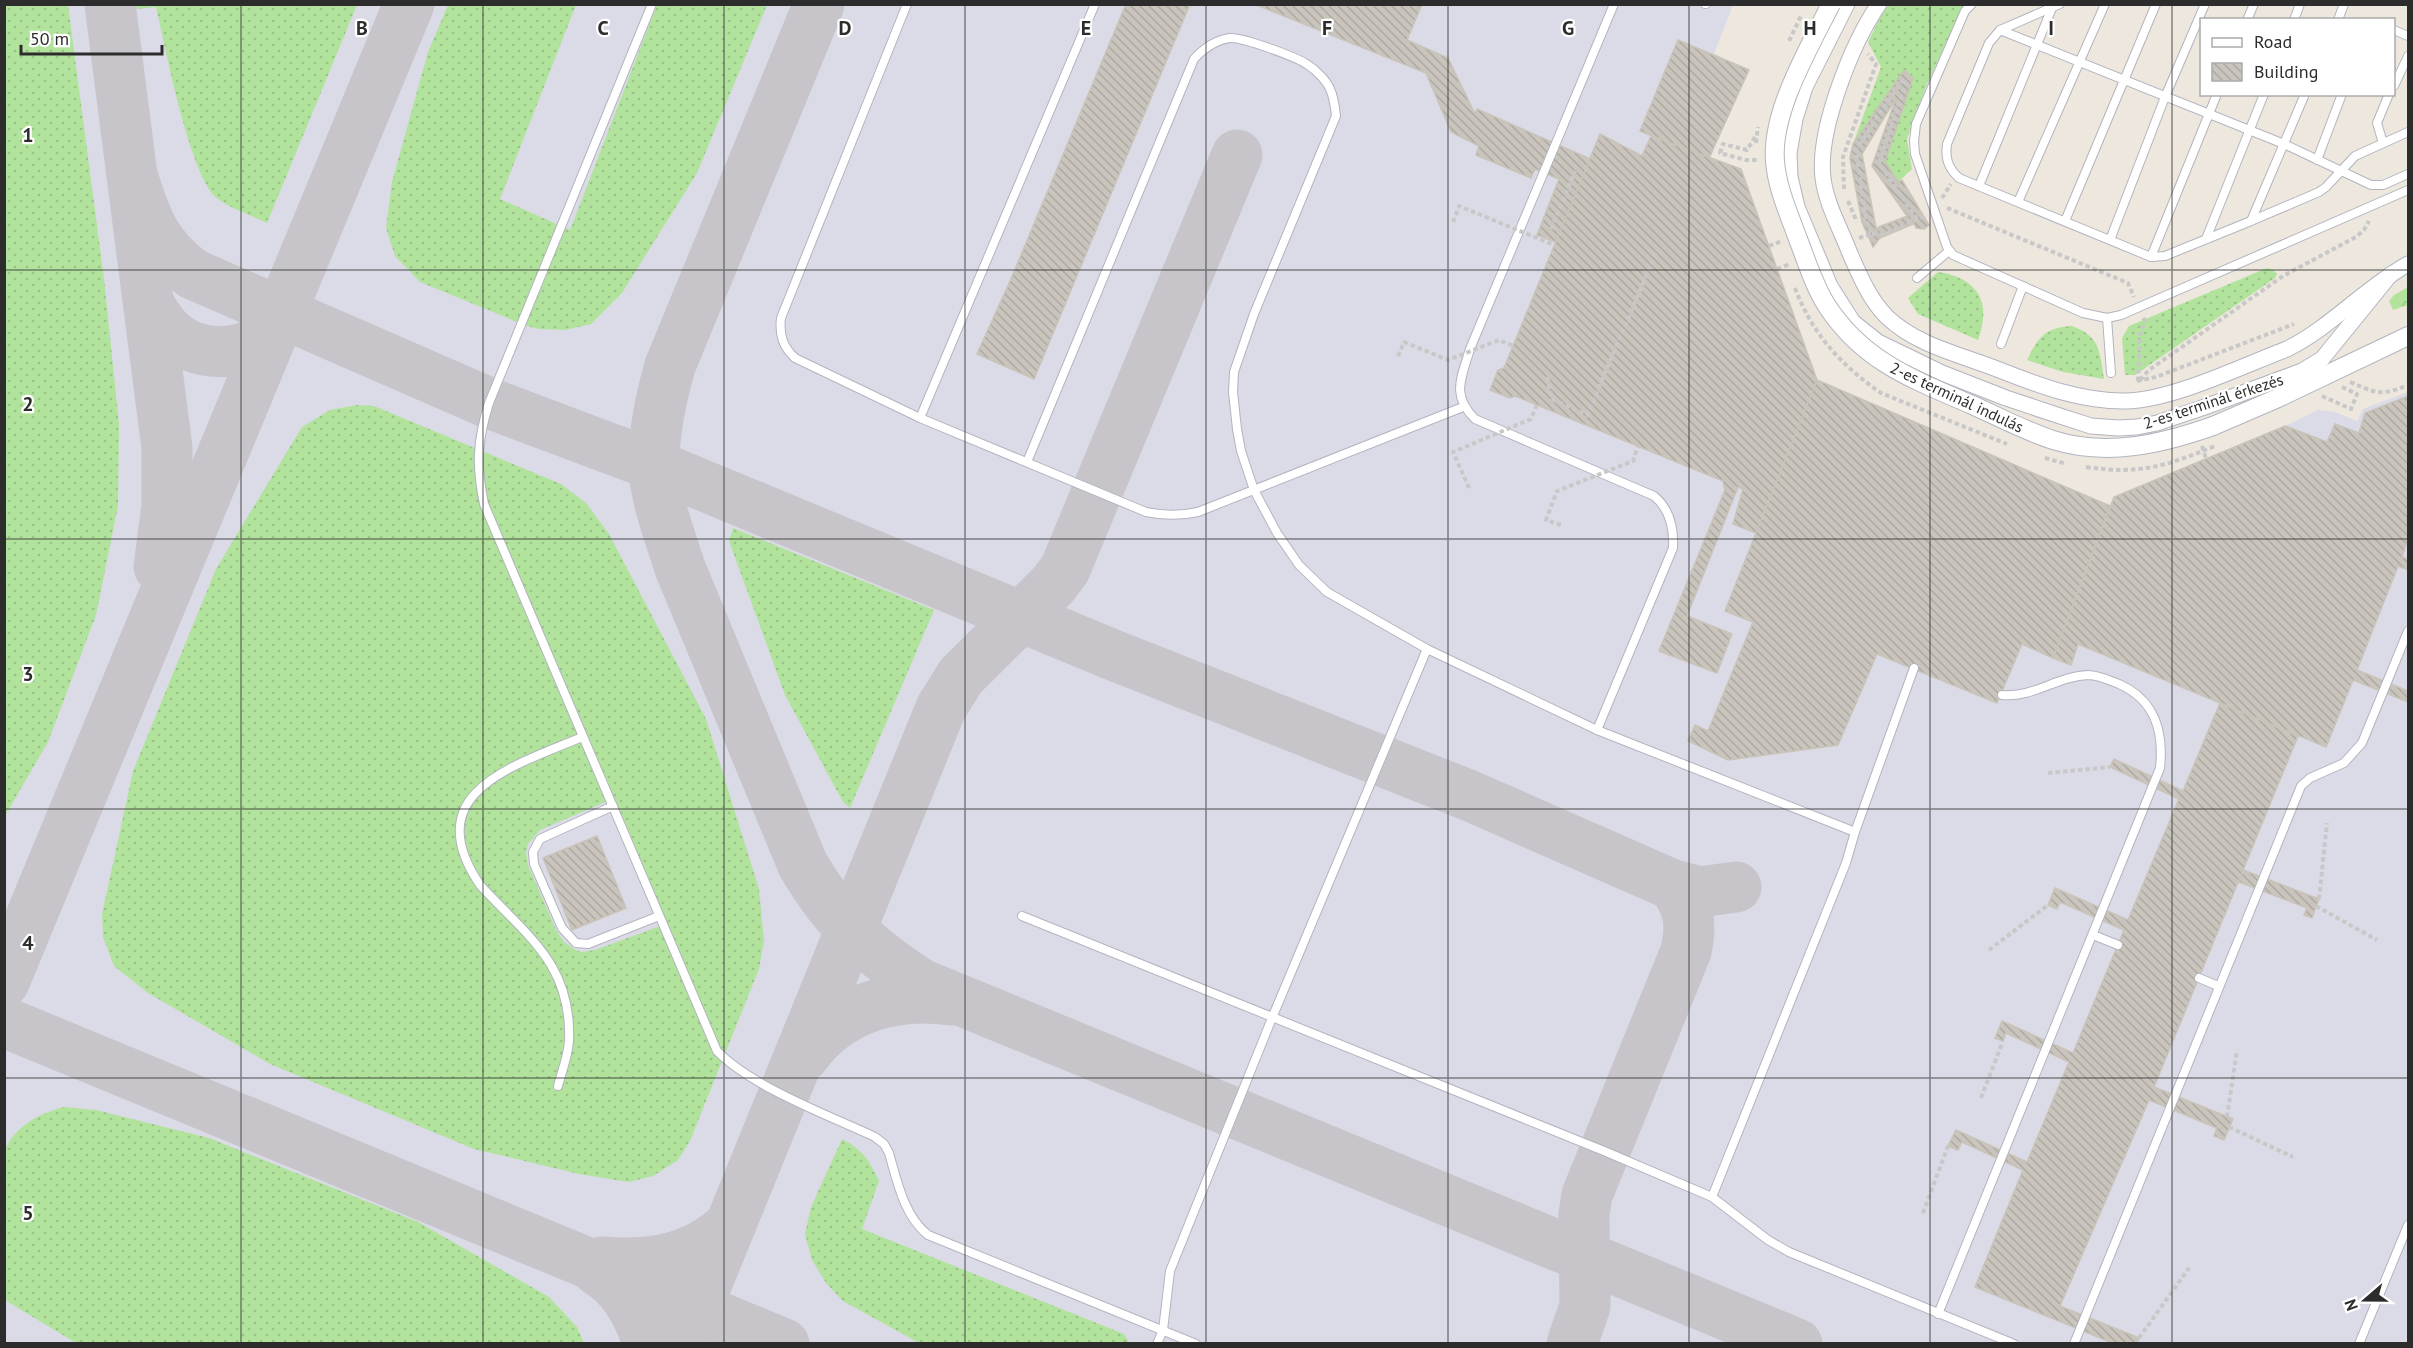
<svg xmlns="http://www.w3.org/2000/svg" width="2413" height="1348" viewBox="0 0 2413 1348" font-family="'PT Sans',sans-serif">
<defs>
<pattern id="grass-dots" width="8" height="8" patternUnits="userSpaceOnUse" patternTransform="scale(1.5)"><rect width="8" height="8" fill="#b2e39c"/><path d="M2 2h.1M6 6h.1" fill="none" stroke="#99c387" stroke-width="1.8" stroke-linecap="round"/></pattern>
<pattern id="forest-crowns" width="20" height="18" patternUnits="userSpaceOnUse" patternTransform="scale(1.5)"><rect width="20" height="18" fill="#b2e39c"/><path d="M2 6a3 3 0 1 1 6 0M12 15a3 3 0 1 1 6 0" fill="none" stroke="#99c387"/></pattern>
<pattern id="building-back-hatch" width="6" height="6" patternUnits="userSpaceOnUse" patternTransform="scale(1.5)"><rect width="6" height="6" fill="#c9c5bd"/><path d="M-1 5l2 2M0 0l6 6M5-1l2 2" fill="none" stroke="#ada9a3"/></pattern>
</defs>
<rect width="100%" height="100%" fill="#ede7de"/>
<polygon fill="#dadbe6" points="5,5 1737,5 1733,5 1714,54 1749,70 1710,158 1741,169 1817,380 2109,506 2114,497 2285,426 2318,410 2335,412 2357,421 2363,409 2408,392 2408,1343 5,1344"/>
<g fill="url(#grass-dots)" fill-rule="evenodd">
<polygon points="5,4 68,5 104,279 119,424 118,506 96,615 48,742 5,816"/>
<path d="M136 5H357L267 223C251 215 232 209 218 199 190 179 165 45 156 7L136 9Z"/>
<polygon points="448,5 576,5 500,199 570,230 657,5 767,5 697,173 622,293 591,324 565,330 539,329 527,326 420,282 395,256 386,228 392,182 428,52"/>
<polygon points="1889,5 1964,5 1927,84 1907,139 1912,169 1898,182 1885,162 1913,78 1904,70 1853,144 1881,67 1868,42 1884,9"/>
<polygon points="2267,268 2273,270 2277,274 2275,278 2135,375 2125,375 2122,338 2129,326"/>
<path d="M1938 272C1978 278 1992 302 1978 340L1918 314 1908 298Z"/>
<path d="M2072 326C2100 336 2100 352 2104 379L2063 372 2027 360C2038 338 2045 327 2072 326Z"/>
<path d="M357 405 374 406 561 484 586 503 609 534 706 719 759 889 764 940 759 969 690 1141 678 1160 653 1176 629 1182 579 1174 474 1149 270 1064 148 993 114 966 103 937 102 914 133 771 216 569 302 427 330 410ZM610 800 663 925 595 950 581 952 574 949 564 942 556 930 528 865 526 852 528 844 540 830Z"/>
<polygon points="733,528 934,610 850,808 843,802 785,695 729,541"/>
<path d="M64 1107 96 1110 209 1138 418 1222 549 1297 577 1327 584 1343H76L8 1302 5 1298V1149C17 1125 38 1114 64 1107Z"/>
<path d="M842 1139C862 1149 870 1161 879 1181L862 1229 1124 1334 1129 1343H919L843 1301 826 1283 812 1260 805 1234 811 1207Z"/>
</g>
<polygon fill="url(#forest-crowns)" points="2408,287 2408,305 2393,310 2389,301 2394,295"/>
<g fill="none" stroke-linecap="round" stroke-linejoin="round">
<g stroke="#c7c5ca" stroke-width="51">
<polyline points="110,4 167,448 167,506 159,567"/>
<path d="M819 4 670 366C661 398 654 429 654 463 654 496 670 536 680 568L803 865C835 920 868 950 921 984L1797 1344"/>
<path d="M134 181C147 223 157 247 193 274L489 403 654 465 1113 655 1468 795 1673 885 1700 892 1736 887"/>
<path d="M149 305C155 314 161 324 168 331 195 357 243 360 270 331 275 326 278 318 283 312"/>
<polyline points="4,982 409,4"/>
<polyline points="4,1022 784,1344"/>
<path d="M804 1056C838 1008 895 992 951 1000"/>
<path d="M602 1262C650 1266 696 1259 731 1224"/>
<path d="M597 1270C624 1286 639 1314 648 1344"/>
<polyline points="682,1344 941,708 961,676 1053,585 1065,569 1237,155"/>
<path d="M1572 1344 1585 1306 1584 1214 1587 1195 1686 951C1692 925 1689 906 1673 885"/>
</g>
</g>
<g fill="url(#building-back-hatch)" stroke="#c9c3b8" stroke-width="1.5">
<polygon points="1126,4 1190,4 1034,379 977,354 1011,279"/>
<polygon points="1254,4 1422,4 1407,40 1448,58 1475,114 1477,109 1590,159 1556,242 1537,235 1559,179 1535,169 1531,178 1476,155 1479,146 1451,132 1426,73"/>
<polygon points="1678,40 1749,70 1709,158 1640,131"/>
<polygon points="1904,70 1913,78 1885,162 1898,182 1902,180 1929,225 1924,229 1916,228 1910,215 1907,216 1872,166 1896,98 1862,154 1876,228 1880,238 1873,247 1862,222 1850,158 1853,144"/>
<polygon points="1600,134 1642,156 1651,136 1741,169 1817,380 1756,533 1733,524 1743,489 1738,487 1687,616 1732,634 1717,673 1659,651 1725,490 1723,481 1515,396 1510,398 1490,390 1498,370 1504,368"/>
<polygon points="1910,215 1913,224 1880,238 1876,228"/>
<polygon points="1817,380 2110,506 2053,658 2022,644 1997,703 1877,654 1838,745 1728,760 1688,741 1695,725 1708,731 1753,622 1725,611"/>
<polygon points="2408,396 2408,538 2402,557 2408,559 2408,570 2398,566 2357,670 2408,691 2408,702 2353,680 2326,747 2078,644 2071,665 2053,658 2114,497 2285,426 2327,442 2335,424 2359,433 2365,413"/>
<polygon points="2220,703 2298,736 2154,1087 2233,1119 2224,1140 2214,1136 2217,1128 2149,1100 2060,1306 2139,1338 2137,1344 2115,1344 1975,1287 2023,1170 1962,1142 1958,1150 1948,1146 1956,1130 2027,1162 2069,1062 2006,1033 2003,1041 1995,1038 2002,1021 2073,1053 2124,930 2060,902 2057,909 2048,905 2055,888 2128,920 2179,799 2110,767 2114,759 2183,791"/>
<polygon points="597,836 626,908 572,930 543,858"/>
<polygon points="2243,870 2319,899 2312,918 2304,915 2307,908 2239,882"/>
</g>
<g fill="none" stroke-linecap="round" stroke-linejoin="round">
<defs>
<g id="service">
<path d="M652 4 489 403C477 441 476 465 484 504L717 1051C752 1087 828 1115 875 1137L884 1144 889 1153C897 1181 904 1216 928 1235L1196 1344"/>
<path d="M907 4 781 318C779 335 783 347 795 358L920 418 1146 512C1165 516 1180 516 1198 512L1463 407"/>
<polyline points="1705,4 1706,4"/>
<polyline points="1972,4 1965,11 1916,124 1914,141 1915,154 1947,247 1953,255 2083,313 2107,318 2121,315 2408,190"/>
<path d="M2060 4 2000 30 1989 43 1947 144C1945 158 1948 168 1959 178L2151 257 2165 256 2251 221 2305 94"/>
<polyline points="2247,20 2254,4"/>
<polyline points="2294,20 2300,4"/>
<polyline points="2338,20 2344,4"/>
<polyline points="2000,30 2284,144 2371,185 2383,185 2408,174"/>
<polyline points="2394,30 2408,36"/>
<polyline points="2394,86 2408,56"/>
<polyline points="2383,143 2377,123 2389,94"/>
<polyline points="2317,160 2342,94"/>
<polyline points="1979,186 2052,8"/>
<polyline points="2018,202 2105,4"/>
<polyline points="2065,221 2156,4"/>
<polyline points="2251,221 2319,192 2326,187 2355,156 2408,132"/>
<polyline points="2206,239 2264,94"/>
<polyline points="2110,240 2165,97 2205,4"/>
<polyline points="2151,257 2217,94"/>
<polyline points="1917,278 1949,251"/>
<polyline points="2107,318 2111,373"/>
<polyline points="2001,344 2023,286"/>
<polyline points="920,418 1095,4"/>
<path d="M1027 462 1194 59C1204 48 1215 40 1230 38 1242 37 1297 57 1308 65 1316 70 1326 80 1330 89 1334 97 1335 107 1336 116L1254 314 1234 372 1233 392 1237 429 1241 451 1254 490 1277 533 1299 565 1327 592 1427 649 1597 730 1855 832"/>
<path d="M1597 730 1673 548C1674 528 1670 509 1654 496L1475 419C1451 395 1461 379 1470 349L1614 4"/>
<polyline points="613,806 540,839 533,852 534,864 562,928 576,943 588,944 659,916"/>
<polyline points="1022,916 1604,1151 1712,1197 1768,1240 1789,1252 2014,1344"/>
<polyline points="2093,935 2118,945"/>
<polyline points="2199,978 2218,986"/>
<path d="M558 1086C562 1071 568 1056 569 1041 572 964 527 936 480 885 417 792 514 766 582 737"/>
<polyline points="1712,1197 1846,863 1855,832 1914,668"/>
<path d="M1938 1314 2160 768C2164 731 2155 700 2119 684 2109 680 2098 675 2088 675 2058 676 2033 698 2002 695"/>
<polyline points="1157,1344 1163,1330 1170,1271 1272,1018 1427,649"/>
<polyline points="2074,1344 2301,786 2310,778 2344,763 2362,743 2408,631"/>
<polyline points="2359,1344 2408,1225"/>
</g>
<g id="minor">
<polyline points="1847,4 1805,87 1795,119 1789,153 1790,177 1797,207 1830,286 1853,322 1878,342 1942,373 2006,398 2060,416 2091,426 2118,428 2137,427 2157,423 2202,408 2302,371 2322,359 2391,274"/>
<path d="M1879 4C1852 43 1817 131 1823 178 1826 203 1840 228 1849 251 1859 274 1869 299 1887 317 1916 345 1961 355 1997 369 2040 386 2082 402 2128 401 2175 399 2242 366 2287 349 2331 327 2365 288 2408 264"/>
</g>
<polyline id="tertiary" points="2213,426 2278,398 2408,336"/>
</defs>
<use href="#service" stroke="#b2b4bf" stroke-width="10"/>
<use href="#minor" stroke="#b2b4bf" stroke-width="17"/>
<use href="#tertiary" stroke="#b2b4bf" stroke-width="20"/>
<g stroke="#c8c8c8" stroke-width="4" stroke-dasharray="4.5 3" stroke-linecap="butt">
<polyline points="1789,41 1801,16"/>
<polyline points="1755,137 1747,150 1723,144 1720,153 1746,160 1757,160"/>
<polyline points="1756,143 1758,127"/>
<polyline points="1844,189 1843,157 1876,64 1868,54"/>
<polyline points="1942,198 1951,184"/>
<polyline points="1848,201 1857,222"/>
<polyline points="1947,208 2128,283 2134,297"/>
<polyline points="1551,229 1575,171"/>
<polyline points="1872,234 1884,235 1917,219"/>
<polyline points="1859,238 1872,234 1866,220 1856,150 1903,79 1906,83 1879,163 1917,219 1925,216"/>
<polyline points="1777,269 1790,264"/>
<path d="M1795 288C1812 334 1842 366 1881 393L2007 444"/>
<polyline points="1547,377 1552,399 1587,415 1656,253"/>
<polyline points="2140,380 2149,370 2283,276 2356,237 2364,230 2369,221"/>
<polyline points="2137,381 2156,377 2294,324"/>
<polyline points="2138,381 2140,334 2145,321 2143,317"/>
<path d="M2350 382C2378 394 2380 396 2408 385"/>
<polyline points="2322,396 2351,409 2357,394 2342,387"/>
<polyline points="2045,458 2067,464"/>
<path d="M2086 467C2140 475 2166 466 2215 446"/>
<polyline points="2048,773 2110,767"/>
<polyline points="2319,899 2327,823"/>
<polyline points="2316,906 2377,940"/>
<polyline points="1989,950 2048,905"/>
<polyline points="1981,1098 2003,1041"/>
<polyline points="2227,1117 2237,1050"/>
<polyline points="2229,1127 2293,1157"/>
<polyline points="1923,1213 1948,1146"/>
<polyline points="2139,1338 2189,1268"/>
</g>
<use href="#service" stroke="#fff" stroke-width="8"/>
<use href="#minor" stroke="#fff" stroke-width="15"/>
<use href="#tertiary" stroke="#fff" stroke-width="18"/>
<defs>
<path id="tertiary-bridge" d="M1831 4C1809 48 1771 112 1775 161 1777 188 1789 214 1798 239 1807 262 1814 286 1827 306 1863 361 1912 379 1970 404 1997 416 2025 431 2053 440 2107 457 2162 444 2213 426"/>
</defs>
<use href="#tertiary-bridge" stroke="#b2b4bf" stroke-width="20" stroke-linecap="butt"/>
<g stroke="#c8c8c8" stroke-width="4" stroke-dasharray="4.5 3" stroke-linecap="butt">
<polyline points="1453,222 1459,206 1554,245"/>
<polyline points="1769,246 1782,241"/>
<polyline points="1398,356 1404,342 1448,360 1499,340 1513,346"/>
<polyline points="2202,446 2206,459"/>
<polyline points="1469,488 1453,452 1531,419 1537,405"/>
<polyline points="1561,525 1546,520 1557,491 1633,461 1638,446"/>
</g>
<use href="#tertiary-bridge" stroke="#fff" stroke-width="18"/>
</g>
<path fill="none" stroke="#2c2c2c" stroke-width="1.5" stroke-opacity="0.55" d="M241 4V1344M483 4V1344M724 4V1344M965 4V1344M1206 4V1344M1448 4V1344M1689 4V1344M1930 4V1344M2172 4V1344M4 270H2408M4 539H2408M4 809H2408M4 1078H2408"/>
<g text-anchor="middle" stroke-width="4.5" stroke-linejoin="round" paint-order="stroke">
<g font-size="16" fill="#2c2c2c" stroke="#fff">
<text transform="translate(1957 397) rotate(25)" y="6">2-es terminál indulás</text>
<text transform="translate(2213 401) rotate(-18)" y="6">2-es terminál érkezés</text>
</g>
</g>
<g font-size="20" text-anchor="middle" font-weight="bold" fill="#2c2c2c" stroke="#fff" stroke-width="4.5" stroke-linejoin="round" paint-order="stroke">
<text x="362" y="35">B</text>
<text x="603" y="35">C</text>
<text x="845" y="35">D</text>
<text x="1086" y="35">E</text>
<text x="1327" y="35">F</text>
<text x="1568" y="35">G</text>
<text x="1810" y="35">H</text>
<text x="2051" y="35">I</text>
<text x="28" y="142">1</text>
<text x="28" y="411">2</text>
<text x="28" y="681">3</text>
<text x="28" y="950">4</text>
<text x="28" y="1220">5</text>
</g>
<rect width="2413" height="1348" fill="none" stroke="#2c2c2c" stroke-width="12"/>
<rect x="2200" y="18" width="195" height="78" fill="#ffffff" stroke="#ababab" stroke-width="1.5"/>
<rect x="2212" y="38" width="30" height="9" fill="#ffffff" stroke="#ababab" stroke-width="1.5"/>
<text x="2254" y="48" font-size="18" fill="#2c2c2c">Road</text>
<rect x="2212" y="63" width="30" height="18" fill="url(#building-back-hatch)" stroke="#ababab" stroke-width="1.5"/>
<text x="2254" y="78" font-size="18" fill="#2c2c2c">Building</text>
<g transform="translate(2365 1300) rotate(250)" stroke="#ffffff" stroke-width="4.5" paint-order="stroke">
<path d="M0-4.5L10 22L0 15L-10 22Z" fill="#2c2c2c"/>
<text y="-9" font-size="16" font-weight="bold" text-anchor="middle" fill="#2c2c2c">N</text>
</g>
<path d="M21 45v9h141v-9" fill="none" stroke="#2c2c2c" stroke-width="3"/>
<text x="30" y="45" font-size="18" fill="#2c2c2c" stroke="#ffffff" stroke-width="4.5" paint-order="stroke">50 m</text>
</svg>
